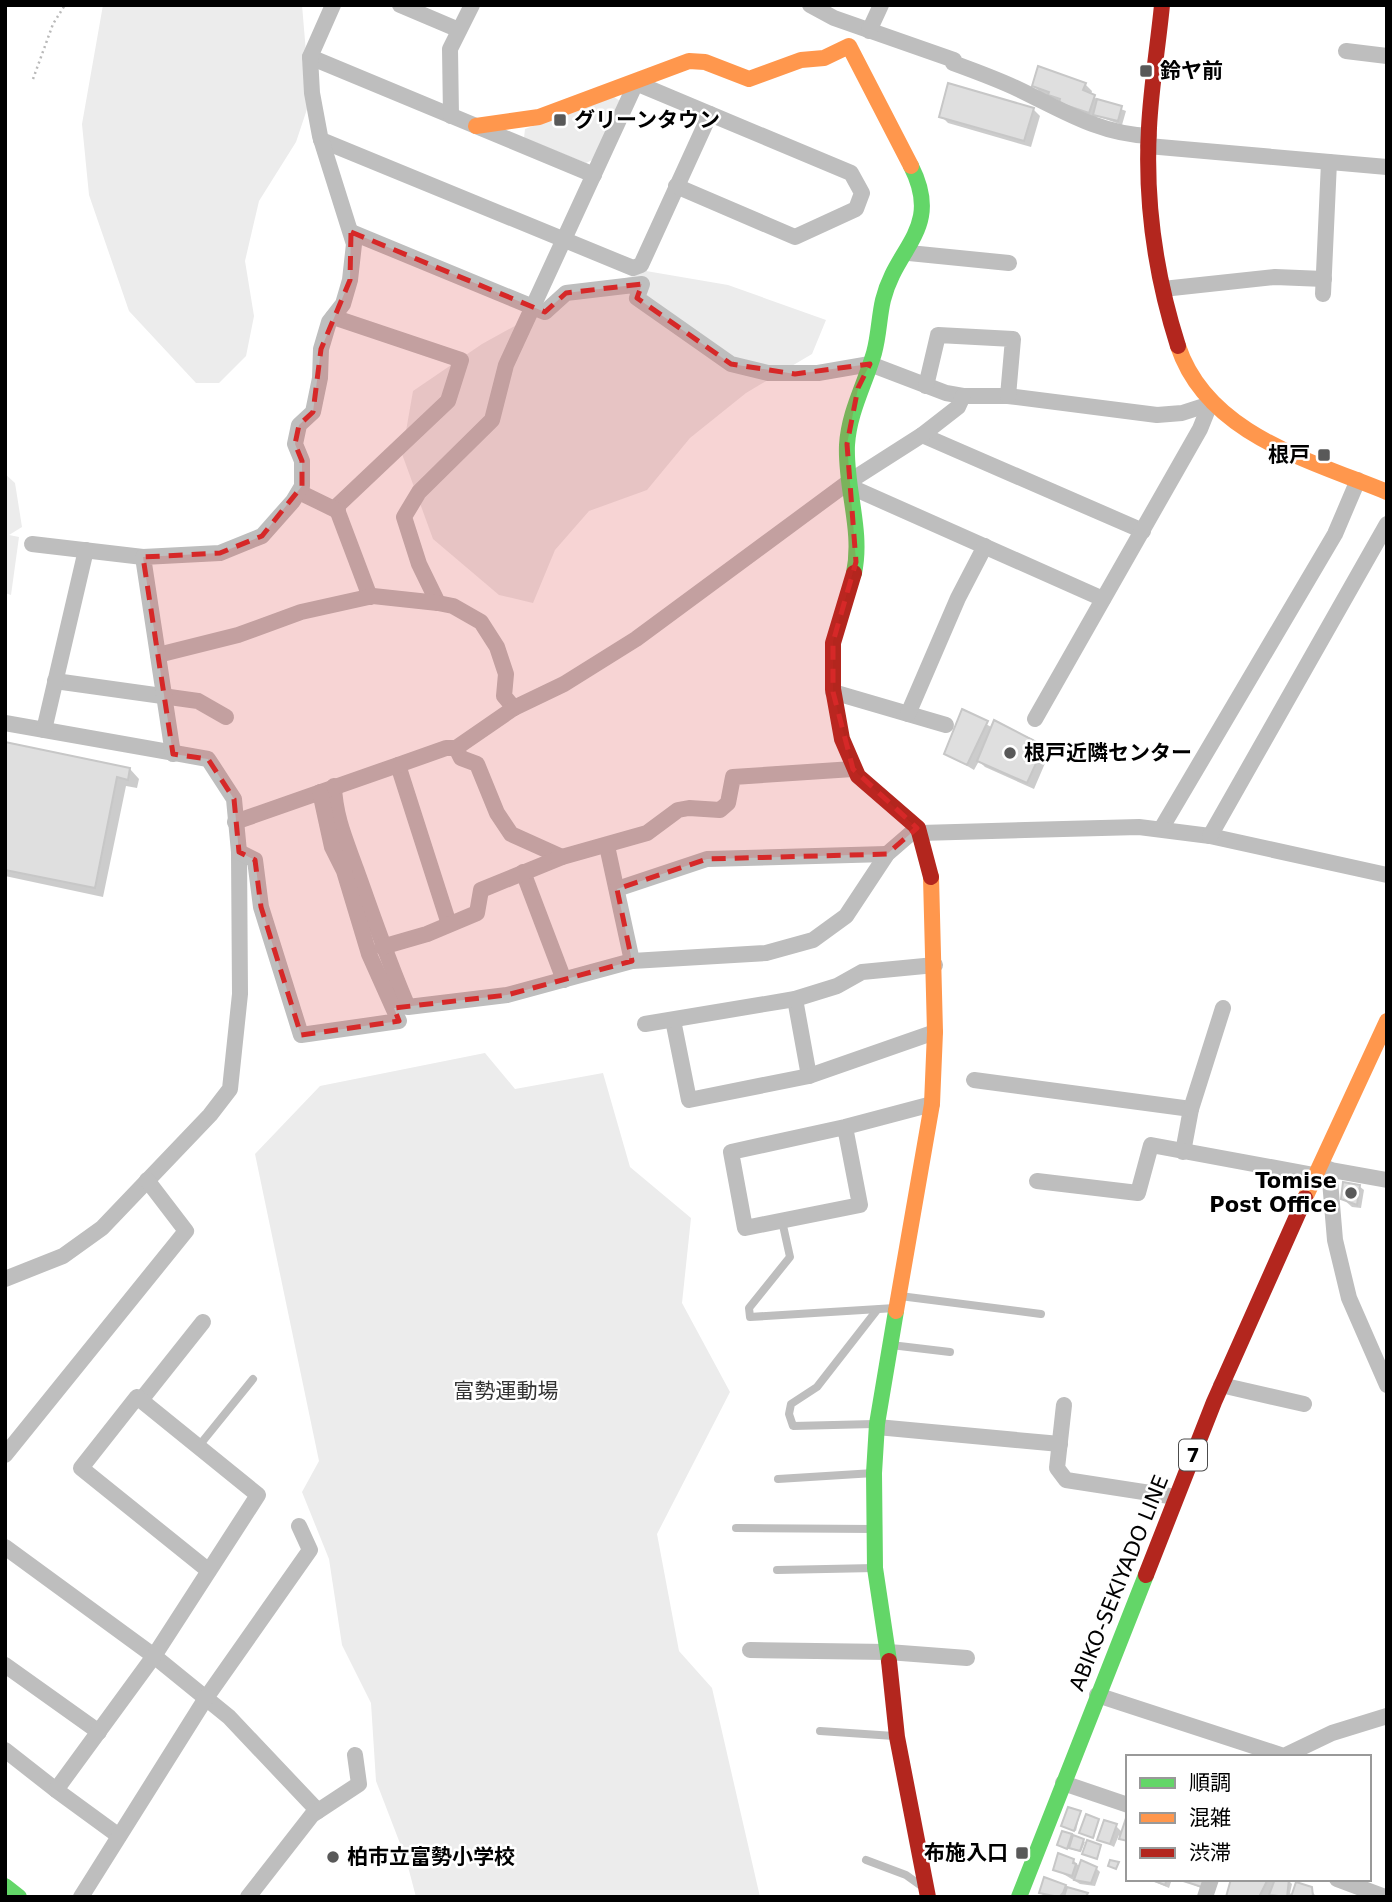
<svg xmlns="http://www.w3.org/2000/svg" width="1392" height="1902" viewBox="0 0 1392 1902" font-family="'DejaVu Sans','Noto Sans JP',sans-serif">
<rect width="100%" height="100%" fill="#fff"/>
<g fill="#ececec">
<polygon points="103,5 302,5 310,100 296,142 259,201 245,261 254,316 246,356 219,383 196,383 129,311 89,195 82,124"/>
<polygon points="614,97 620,101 594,159 586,163 524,138 525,129"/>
<polygon points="646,271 728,285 826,320 812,354 746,393 690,438 647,490 589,511 555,550 533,603 499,595 433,539 402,454 413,391 482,344 553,305"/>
<polygon points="5,474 15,483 22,527 9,535 19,537 11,595 5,593"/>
<polygon points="485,1053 515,1089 603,1073 630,1167 691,1218 682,1303 730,1392 657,1534 679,1651 712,1688 760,1897 416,1897 406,1859 376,1781 371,1703 342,1645 329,1559 302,1492 319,1461 255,1154 320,1086"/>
</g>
<g fill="#0003">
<polygon points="1085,84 1092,91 1091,95 1100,101 1126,111 1122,125 1097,116 1096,118 1040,92 1034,86"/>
<polygon points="1033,109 1040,116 1031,147 948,123 941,116"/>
<polygon points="963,711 993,728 995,723 1033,739 1049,754 1034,789 985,767 979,761 974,770 946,753"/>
<polygon points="5,744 130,769 139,779 137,788 126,786 103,897 5,876"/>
<polygon points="1359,1186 1364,1190 1361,1208 1352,1207 1343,1199"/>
<polygon points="1080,1813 1076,1831 1063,1826"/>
<polygon points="1128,1819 1128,1843 1119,1835 1114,1847 1099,1839 1116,1826 1123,1833"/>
<polygon points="1098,1820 1094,1838 1090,1837"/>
<polygon points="1063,1833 1085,1842 1081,1852 1060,1846"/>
<polygon points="1073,1860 1080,1867 1096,1868 1100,1872 1095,1886 1080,1884 1055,1869"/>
<polygon points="1148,1879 1172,1879 1169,1888"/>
<polygon points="1179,1879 1210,1879 1206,1890"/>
<polygon points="1233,1879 1287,1879 1292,1884 1290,1893 1293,1896 1311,1889 1316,1897 1273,1897 1269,1894 1268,1897 1228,1897"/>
<polygon points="1065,1886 1068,1889 1088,1897 1045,1897 1041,1893"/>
</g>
<g fill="#dfdfdf" stroke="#c7c7c7" stroke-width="2">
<polygon points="1038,66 1086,83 1083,90 1095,95 1089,113 1059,103 1060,99 1048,95 1049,92 1032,86"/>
<polygon points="948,83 1034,108 1024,141 939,117"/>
<polygon points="1097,99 1122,106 1118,121 1093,115"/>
<polygon points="962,709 988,721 967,765 944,754"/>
<polygon points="994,720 1044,746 1027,783 977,761"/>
<polygon points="5,742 130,768 128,780 117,777 95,888 5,870"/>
<polygon points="1343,1182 1360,1185 1357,1205 1341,1199"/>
<polygon points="1068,1807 1081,1811 1074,1831 1061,1826"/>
<polygon points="1086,1814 1099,1819 1093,1838 1079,1833"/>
<polygon points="1127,1815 1128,1816 1128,1841 1119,1839"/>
<polygon points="1104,1820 1117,1824 1110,1844 1097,1840"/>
<polygon points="1062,1831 1072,1834 1067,1849 1057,1845"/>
<polygon points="1073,1835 1084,1839 1080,1851 1069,1848"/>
<polygon points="1087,1840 1101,1845 1097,1859 1082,1854"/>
<polygon points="1058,1853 1074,1859 1073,1863 1076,1864 1072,1876 1053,1870"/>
<polygon points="1081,1860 1097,1867 1091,1883 1074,1880"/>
<polygon points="1110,1860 1119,1862 1116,1869 1108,1866"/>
<polygon points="1044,1877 1066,1885 1063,1893 1059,1897 1039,1893"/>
<polygon points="1149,1879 1167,1879 1165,1885"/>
<polygon points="1177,1879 1205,1879 1202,1887"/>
<polygon points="1231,1879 1268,1879 1259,1897 1226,1897"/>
<polygon points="1275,1879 1289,1879 1287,1897 1269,1895"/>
<polygon points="1296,1882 1312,1887 1313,1897 1291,1897"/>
<polygon points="1067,1887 1088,1893 1086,1897 1064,1897"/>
</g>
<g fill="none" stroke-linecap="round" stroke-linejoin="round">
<polyline stroke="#b9b9b9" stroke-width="2.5" stroke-dasharray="2 3.5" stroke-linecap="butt" points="33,79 53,24 65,5"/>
<g stroke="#bebebe" stroke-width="8">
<polyline points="782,1221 790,1257 749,1308 750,1317 895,1308"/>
<polyline points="900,1296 1041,1314"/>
<polyline points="891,1345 950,1352"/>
<polyline points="874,1424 793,1426 789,1414 791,1404 817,1387 877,1310"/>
<polyline points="198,1447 253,1379"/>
<polyline points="778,1479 874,1473"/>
<polyline points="736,1528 874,1529"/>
<polyline points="777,1570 875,1568"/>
<polyline points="820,1731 894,1736"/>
<polyline points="866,1860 906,1875 920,1885"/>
</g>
<g stroke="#bebebe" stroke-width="16">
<polyline points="400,5 459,30"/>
<path d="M810 5 834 18 954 60 953 63C975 71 997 79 1018 89 1062 110 1099 134 1149 136"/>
<polyline points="869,31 881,5"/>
<polyline points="1346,51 1387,56"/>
<polyline points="310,57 594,175"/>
<polyline points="451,116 450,49 472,5"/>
<polyline points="321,140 633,268 641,265 710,114"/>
<polyline points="1148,146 1387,167"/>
<polyline points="351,232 545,312 566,293 642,284 637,298 731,364 768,373 818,373 870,364 946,393 963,396 1008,396 1157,415 1182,413 1210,404"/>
<polyline points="909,253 1009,263"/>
<polyline points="1163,289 1275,277 1324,279"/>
<polyline points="1323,294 1329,162"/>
<polyline points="333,317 461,360 448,401 336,507 370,597"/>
<polyline points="926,386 938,335 1013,339 1008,396"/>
<polyline points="922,435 1143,531"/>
<polyline points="851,487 1103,599"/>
<polyline points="299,492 338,511"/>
<polyline points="32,544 143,557"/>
<polyline points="438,603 419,564 404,517 419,492 492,420 506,365 636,83 851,173 862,193 856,209 795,237 676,186"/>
<polyline points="158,655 238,635 301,612 373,596 438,603 453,606 481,622 497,647 506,674 504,696 514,708"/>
<polyline points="55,681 198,701 226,717"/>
<polyline points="833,692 946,725"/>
<polyline points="908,714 958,598 985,546"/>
<polyline points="1035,719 1200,429 1210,404"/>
<polyline points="5,723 208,759 234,799 239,852 240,994 230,1089 210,1115 102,1228 63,1256 5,1279"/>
<polyline points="44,730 86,550"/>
<polyline points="456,748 461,758 477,764 497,813 511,834 562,857"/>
<polyline points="173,754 143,557 220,553 262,536 293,501 302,486 302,461 295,444 299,425 313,412 320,378 321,349 329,322 343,304 350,280 354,244 320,136 312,93 310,57 333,5"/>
<polyline points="398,765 449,924"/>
<path d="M334 786C335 817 346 841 356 869 373 916 388 961 408 1007L507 995 632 961 766 953 813 940 846 916 887 854 917 828"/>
<polyline points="235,822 398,765 446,748 456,748 514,708 564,684 636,639 850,481 922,435 958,407 963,396"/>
<polyline points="1161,829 1335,534 1358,480"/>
<polyline points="920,833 1139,827 1210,836 1387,875"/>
<polyline points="1210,836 1387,524"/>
<polyline points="607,846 632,961"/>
<polyline points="239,852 255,860 261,907 301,1035 399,1021 369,954 344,871 332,847 320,792"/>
<polyline points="523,872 564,980"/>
<polyline points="617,889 707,859 887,854"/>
<polyline points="382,947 427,934 477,913 481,890 562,857 647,833 678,810 689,808 720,810 728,803 733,777 853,769"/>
<polyline points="795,999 809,1076"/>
<polyline points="673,1020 689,1100 809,1076 935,1032"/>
<polyline points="645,1024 795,999 837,986 862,972 935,965"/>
<polyline points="974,1080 1191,1109 1183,1152"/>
<polyline points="1191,1109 1223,1008"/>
<polyline points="845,1127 860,1205 745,1228 731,1152 845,1127 932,1104"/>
<polyline points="1320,1168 1387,1180"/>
<polyline points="1329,1169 1335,1240 1349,1298 1387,1385"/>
<polyline points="1037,1181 1138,1193 1151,1145 1314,1175"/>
<polyline points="1221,1385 1304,1404"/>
<polyline points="141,1400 203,1322"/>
<polyline points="1064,1405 1057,1468 1066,1480 1176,1497"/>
<polyline points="877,1427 1060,1444"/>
<polyline points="5,1455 186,1231 147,1180"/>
<polyline points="5,1547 154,1656 229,1717 318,1811"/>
<polyline points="750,1650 888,1652 967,1658"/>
<polyline points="5,1665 99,1732"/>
<polyline points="1097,1695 1284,1756 1332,1733 1387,1716"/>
<polyline points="5,1750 56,1790"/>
<polyline points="1063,1783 1128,1805"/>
<polyline points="119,1836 56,1790 154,1656 258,1495 137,1397 81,1468 209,1571"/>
<polyline points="1337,1879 1385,1897"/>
<polyline points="81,1897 206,1698 310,1550 299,1526"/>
<polyline points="248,1897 312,1815 359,1784 355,1755"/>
<polyline points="1205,1897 1211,1879"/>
</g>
<g stroke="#63d668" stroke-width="16">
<path d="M854 573C863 530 845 488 847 445 849 412 865 384 874 353 879 335 879 317 883 300 896 246 943 229 911 166"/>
<polyline points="889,1661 875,1568 874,1473 877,1424 896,1311"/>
<polyline points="5,1886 19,1897"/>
<polyline points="1019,1897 1146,1575"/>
</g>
<g stroke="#ff974d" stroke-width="16">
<polyline points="476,126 539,117 689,61 705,62 749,79 801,60 824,58 849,46 911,166"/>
<path d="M1178 346C1207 434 1309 460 1387 492"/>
<polyline points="1305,1198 1387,1021"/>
<polyline points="896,1311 932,1104 935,1032 931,877"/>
</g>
<g stroke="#b3261e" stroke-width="16">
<path d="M1162 5C1158 46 1151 87 1149 128 1145 201 1156 277 1178 346"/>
<polyline points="854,573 833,643 833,689 842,739 858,776 918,828 931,877"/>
<polyline points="1146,1575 1214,1402 1305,1198"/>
<polyline points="889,1661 897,1737 928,1897"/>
</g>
</g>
<path fill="#d62828" fill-opacity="0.2" stroke="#d62828" stroke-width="5" stroke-dasharray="14 9" stroke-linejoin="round" d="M351 232 545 312 566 293 642 284 637 298 731 364 795 374 870 364 858 388 847 444 856 562 833 642V692L853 769 917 828 887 854 707 859 617 889 632 961 507 995 394 1008 399 1021 301 1035 261 907 255 860 239 852 234 799 208 759 173 754 143 557 220 553 262 536 302 486V461L295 444 299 425 313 412 321 349 350 280Z"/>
<g fill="#595959" stroke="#fff" stroke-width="2.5">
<rect x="1139" y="64" width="14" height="14" rx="3.5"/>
<rect x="553" y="113" width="14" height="14" rx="3.5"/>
<rect x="1317" y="448" width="14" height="14" rx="3.5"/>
<circle cx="1010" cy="753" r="7"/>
<circle cx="1351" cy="1193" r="7"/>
<rect x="1015" y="1846" width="14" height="14" rx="3.5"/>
<circle cx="333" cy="1857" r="7"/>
</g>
<g text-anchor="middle" stroke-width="5" stroke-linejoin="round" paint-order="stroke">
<rect fill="#fff" stroke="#4c4c4c" stroke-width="2" x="1179" y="1439.5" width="28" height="31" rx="5"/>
<g font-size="19" font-weight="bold" fill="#000">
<text x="1193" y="1462">7</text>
</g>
<g font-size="21" font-weight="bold" fill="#000" stroke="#fff" text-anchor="start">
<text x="1160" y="78">鈴ヤ前</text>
<text x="574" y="127">グリーンタウン</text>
<text x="1310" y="462" text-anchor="end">根戸</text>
<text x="1024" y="760">根戸近隣センター</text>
<text x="1337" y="1188" text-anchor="end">Tomise<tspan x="1337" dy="24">Post Office</tspan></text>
<text x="1008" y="1860" text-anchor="end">布施入口</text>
<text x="347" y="1864">柏市立富勢小学校</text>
</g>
<g font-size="21" fill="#333" stroke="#fff">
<text x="506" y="1398">富勢運動場</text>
</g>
<g font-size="21" fill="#000" stroke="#fff">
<text transform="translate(1119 1583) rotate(-68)" y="7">ABIKO-SEKIYADO LINE</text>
</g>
</g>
<rect width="1392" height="1902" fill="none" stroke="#000000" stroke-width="14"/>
<rect x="1126" y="1755" width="245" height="126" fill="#ffffff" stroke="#999999" stroke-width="2"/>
<rect x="1140" y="1778" width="35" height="10" fill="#63d668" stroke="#999999" stroke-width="2"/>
<text x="1189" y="1790" font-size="21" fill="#000000">順調</text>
<rect x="1140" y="1813" width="35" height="10" fill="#ff974d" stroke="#999999" stroke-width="2"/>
<text x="1189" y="1825" font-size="21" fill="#000000">混雑</text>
<rect x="1140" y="1848" width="35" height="10" fill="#b3261e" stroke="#999999" stroke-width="2"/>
<text x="1189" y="1860" font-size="21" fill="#000000">渋滞</text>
</svg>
